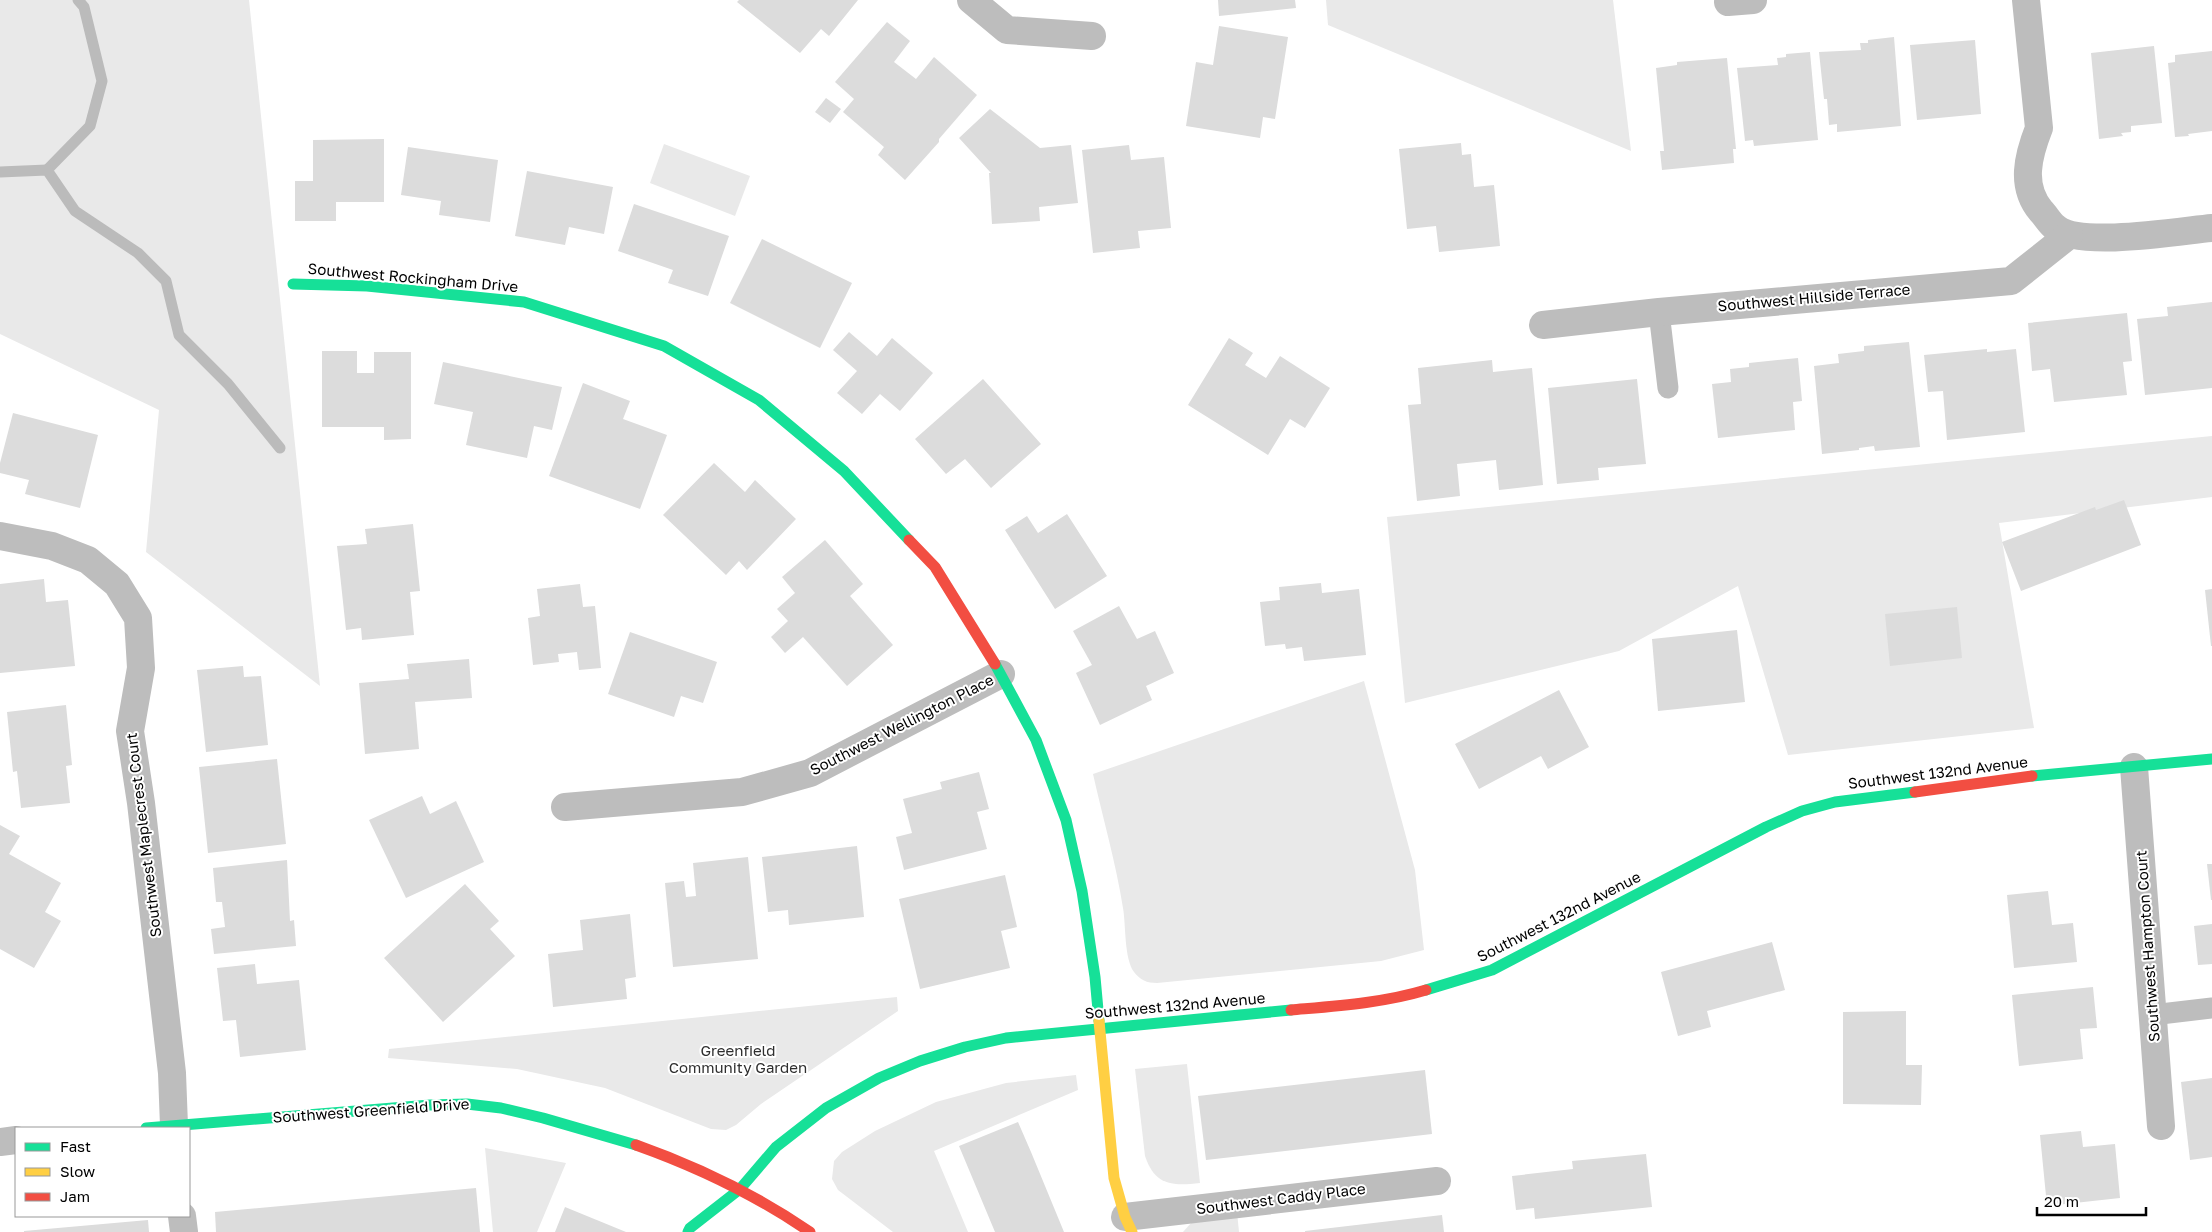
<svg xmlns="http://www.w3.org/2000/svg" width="2212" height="1232" viewBox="0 0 2212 1232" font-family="'Golos Text',sans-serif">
<rect width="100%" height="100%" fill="#fff"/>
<g fill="#e9e9e9">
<polygon points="0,0 249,0 320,686 146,552 159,410 0,334"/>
<polygon points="1326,0 1613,0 1631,151 1328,25"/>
<polygon points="664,144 750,176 735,216 650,183"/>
<polygon points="2212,436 2212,497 1999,523 2034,728 1788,755 1738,586 1619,651 1405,703 1387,517"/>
<path d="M1364 681 1415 870 1424 950 1381 961 1157 983C1147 983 1140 980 1134 972 1124 958 1126 925 1123 908 1116 863 1103 819 1093 774Z"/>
<polygon points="897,997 898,1011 761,1104 736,1125 726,1130 711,1129 605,1088 517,1069 388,1058 389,1049"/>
<path d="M1187 1064 1200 1183C1173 1186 1155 1186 1145 1156L1135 1069Z"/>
<polygon points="1076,1075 1078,1090 934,1151 968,1232 893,1232 838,1190 832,1179 834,1161 842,1152 875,1131 936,1102 1006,1083"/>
<polygon points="485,1148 566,1163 537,1232 493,1232"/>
<polygon points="1237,1212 1239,1232 1183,1232 1192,1222"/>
</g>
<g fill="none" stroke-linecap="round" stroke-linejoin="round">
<g stroke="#bbb" stroke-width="11">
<polyline points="47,170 90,126 102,81 84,7 78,0"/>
<polyline points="0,172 47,170 75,211 138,253 166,281 179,335 228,384 280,448"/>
</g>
</g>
<g fill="#dcdcdc">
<polygon points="739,0 858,0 829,36 821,29 800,53 737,2"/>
<polygon points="1218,0 1295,0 1296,8 1219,16"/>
<polygon points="887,22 910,41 894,62 916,79 934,57 977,95 939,139 939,142 905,180 878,155 884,147 843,112 854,99 835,82"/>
<polygon points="1219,26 1288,37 1275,119 1263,117 1260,138 1186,126 1196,62 1213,65"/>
<polygon points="1894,37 1901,126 1837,132 1837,124 1829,125 1827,99 1824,99 1819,52 1861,50 1860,43 1868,43 1868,40"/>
<polygon points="1975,40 1981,114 1917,120 1910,45"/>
<polygon points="2154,46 2162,123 2131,126 2131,132 2121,133 2123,136 2099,139 2091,53"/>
<polygon points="2212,51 2212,131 2188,134 2189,136 2175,137 2168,63 2175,62 2175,55"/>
<polygon points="1810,52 1818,140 1754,146 1753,140 1745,141 1737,68 1778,65 1777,58 1786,57 1786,54"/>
<polygon points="1727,58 1736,149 1733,149 1734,163 1662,170 1660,151 1664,151 1656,68 1677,65 1677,62"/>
<polygon points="826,98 841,109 830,123 815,112"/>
<polygon points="990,109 1040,148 1071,145 1078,203 1039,207 1040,221 992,224 989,173 991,173 959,138"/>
<polygon points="384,139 384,202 336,202 336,221 295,221 295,181 313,181 313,140"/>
<polygon points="1461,143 1462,155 1471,154 1474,187 1494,185 1500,246 1439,252 1436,226 1407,229 1399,149"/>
<polygon points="1129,145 1131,160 1164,157 1171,228 1138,231 1140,248 1093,253 1082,150"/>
<polygon points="408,147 498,160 490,222 439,215 441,201 401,195"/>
<polygon points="527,171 613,187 604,234 569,227 565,245 515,236"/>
<polygon points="634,204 729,236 708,296 668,283 673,270 618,251"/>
<polygon points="762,239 852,283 820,348 730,303"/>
<polygon points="2212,302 2212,388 2145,395 2137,319 2168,316 2167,307"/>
<polygon points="2127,313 2132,361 2123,362 2127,395 2054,402 2050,369 2032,371 2028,323"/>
<polygon points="849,332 877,356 892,338 933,373 900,411 880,394 862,414 837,393 857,371 833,350"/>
<polygon points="1229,338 1253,353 1245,365 1266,378 1280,356 1330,388 1305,428 1290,419 1268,455 1188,405"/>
<polygon points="1909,342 1920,447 1875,451 1874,446 1859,448 1859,450 1822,454 1814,366 1839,363 1838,354 1864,351 1864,346"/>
<polygon points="1987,349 1987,352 2016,349 2025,432 1947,440 1943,391 1928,392 1924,355"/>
<polygon points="322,351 357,351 357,373 374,373 374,352 411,352 411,439 384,440 384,427 322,427"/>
<polygon points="1798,358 1802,401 1793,402 1795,430 1718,438 1712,384 1731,382 1730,369 1749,367 1749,363"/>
<polygon points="1492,360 1493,372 1532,368 1543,485 1499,490 1496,460 1457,464 1460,496 1417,501 1408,405 1421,404 1418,368"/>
<polygon points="443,362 562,387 552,430 534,426 527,458 466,445 473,412 434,404"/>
<polygon points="983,379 1041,444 991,488 965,459 946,474 915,439"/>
<polygon points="1637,379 1646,464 1598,468 1599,480 1557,484 1548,388"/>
<polygon points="583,383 630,401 623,419 667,435 640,509 549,476"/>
<polygon points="13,413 98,435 80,508 25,494 29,480 0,473 0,463"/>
<polygon points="714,463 745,492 755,480 796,519 747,570 739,561 726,575 663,515"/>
<polygon points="2124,500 2141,545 2021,591 2002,542 2095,507 2096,510"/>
<polygon points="1067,514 1107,576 1055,609 1005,530 1027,516 1038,533"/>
<polygon points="413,524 420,591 410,592 414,635 362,640 361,628 346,630 337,546 367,544 365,529"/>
<polygon points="825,540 863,584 850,596 893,645 847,686 803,637 785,653 771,637 788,621 777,609 795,593 782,577"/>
<polygon points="44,579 46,602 68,600 75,666 0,673 0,584"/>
<polygon points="1321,583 1322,593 1359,589 1366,655 1304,661 1302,647 1286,649 1285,644 1265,646 1260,602 1280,600 1279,587"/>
<polygon points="580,584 583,607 595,606 601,668 579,670 577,652 558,654 559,662 533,665 528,618 540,616 537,589"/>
<polygon points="2212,589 2212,646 2211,646 2205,590"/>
<polygon points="1119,606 1137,639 1155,631 1174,673 1146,686 1152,700 1100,725 1076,673 1092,665 1073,631"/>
<polygon points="1957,607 1962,658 1890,666 1885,614"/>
<polygon points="1737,630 1745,702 1658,711 1652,639"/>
<polygon points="630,632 717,662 703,703 681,696 674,717 608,694"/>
<polygon points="469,659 472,698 415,702 419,749 365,754 359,683 409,679 407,664"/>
<polygon points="243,666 244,677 261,676 268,745 206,752 197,670"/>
<polygon points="1559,690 1589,747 1548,769 1541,756 1479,789 1455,744"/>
<polygon points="66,705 72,765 66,766 70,803 21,808 17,771 13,772 7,712"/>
<polygon points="277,759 286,844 208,853 199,767"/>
<polygon points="979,772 989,809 977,812 987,849 904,870 896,837 912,833 903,799 942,789 940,782"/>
<polygon points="422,796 430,814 456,801 484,862 406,898 369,820"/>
<polygon points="0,825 20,836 9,854 61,883 45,912 61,921 34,968 0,949"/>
<polygon points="857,846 864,917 789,925 788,910 768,912 762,857"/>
<polygon points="748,857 758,959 673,967 665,883 684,881 686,897 696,896 693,863"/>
<polygon points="287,860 290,921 294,920 296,946 214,954 211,929 225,927 222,902 216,902 213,868"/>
<polygon points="2207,864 2212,864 2212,900 2211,900"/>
<polygon points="1005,875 1017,927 1001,931 1010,968 920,989 899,899"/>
<polygon points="465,884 499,921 490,929 515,956 443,1022 384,958"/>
<polygon points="2048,891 2052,925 2073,923 2077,962 2014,968 2007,895"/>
<polygon points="630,914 636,977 625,979 627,999 553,1007 548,954 583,950 580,920"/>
<polygon points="2212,924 2212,964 2198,965 2194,926"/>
<polygon points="1772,942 1785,990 1707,1011 1711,1027 1678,1036 1661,972"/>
<polygon points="255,964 257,984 299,980 306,1050 240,1057 236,1020 223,1021 217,968"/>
<polygon points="2093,987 2097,1028 2080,1029 2083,1059 2019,1066 2012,995"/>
<polygon points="1906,1011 1906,1065 1922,1065 1921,1105 1843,1104 1843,1012"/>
<polygon points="1425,1070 1432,1134 1206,1160 1198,1096"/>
<polygon points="2212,1078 2212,1157 2190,1160 2181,1082"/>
<polygon points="1018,1122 1031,1152 1064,1232 995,1232 972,1177 959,1146"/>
<polygon points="2081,1131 2083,1147 2115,1144 2120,1198 2047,1206 2040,1135"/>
<polygon points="1646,1154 1652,1207 1535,1219 1534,1208 1516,1210 1512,1176 1573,1169 1572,1161"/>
<polygon points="476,1188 480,1232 216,1232 215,1212"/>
<polygon points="565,1207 626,1232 555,1232"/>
<polygon points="1442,1215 1444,1232 1305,1232 1305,1231"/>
<polygon points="148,1220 149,1232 24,1232 24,1231"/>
</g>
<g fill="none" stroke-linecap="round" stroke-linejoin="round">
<g stroke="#bdbdbd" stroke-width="21">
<polyline points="1659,312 1668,388"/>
<polyline points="2152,1015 2212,1008"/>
</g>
<g stroke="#bdbdbd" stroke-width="28">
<polyline points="971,0 1007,30 1092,36"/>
<path d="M2026 0 2039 128C2028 156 2020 186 2041 211 2046 216 2050 224 2056 228 2080 248 2180 231 2212 228"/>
<polyline points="1728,2 1753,0"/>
<polyline points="1543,325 1659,312 2011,281 2069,235"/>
<polyline points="0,536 52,546 88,560 117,584 138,618 141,668 130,731 141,803 172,1073 174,1126"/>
<polyline points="2134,767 2161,1126"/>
<polyline points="565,807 742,792 810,773 1001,674"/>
<polyline points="0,1142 16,1140"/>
<polyline points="182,1216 184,1232"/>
<polyline points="1125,1217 1437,1181"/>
</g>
<g stroke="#16e098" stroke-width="11">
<polyline points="293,284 367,286 524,302 664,346 759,400 844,471 909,540"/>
<polyline points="995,664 1036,740 1066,820 1082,891 1095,977 1099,1021"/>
<polyline points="2032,776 2212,759"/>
<polyline points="1426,990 1492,970 1766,827 1802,811 1835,802 1915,792"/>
<polyline points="146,1128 430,1105 467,1104 501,1108 543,1118 636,1145"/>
<polyline points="688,1232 690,1228 740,1189 776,1147 826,1108 879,1078 920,1061 965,1047 1006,1038 1291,1010"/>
</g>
<polyline stroke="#ffcf43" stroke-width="11" points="1099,1021 1114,1178 1125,1217 1132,1232"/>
<g stroke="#f24e42" stroke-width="11">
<polyline points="909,540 935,567 995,664"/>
<polyline points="1915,792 2032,776"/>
<path d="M1291 1010C1336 1006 1383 1003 1426 990"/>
<path d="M636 1145C698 1167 756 1195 810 1232"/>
</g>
</g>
<g text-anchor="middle" stroke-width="4" stroke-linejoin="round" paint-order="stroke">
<g font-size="15" fill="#000" stroke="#fff">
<text transform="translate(413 278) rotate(5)" y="5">Southwest Rockingham Drive</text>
<text transform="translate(1814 298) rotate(-5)" y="5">Southwest Hillside Terrace</text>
<text transform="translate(902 725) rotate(-27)" y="5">Southwest Wellington Place</text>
<text transform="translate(1938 773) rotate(-7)" y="5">Southwest 132nd Avenue</text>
<text transform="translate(144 835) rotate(-97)" y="5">Southwest Maplecrest Court</text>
<text transform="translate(1559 917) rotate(-27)" y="5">Southwest 132nd Avenue</text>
<text transform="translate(2148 946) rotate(-94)" y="5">Southwest Hampton Court</text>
<text transform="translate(1175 1006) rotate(-5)" y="5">Southwest 132nd Avenue</text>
<text transform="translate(371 1111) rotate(-4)" y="5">Southwest Greenfield Drive</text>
<text transform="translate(1281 1199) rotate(-7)" y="5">Southwest Caddy Place</text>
</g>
<g font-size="15" fill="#2e2e2e" stroke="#fff">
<text x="738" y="1056">Greenfield<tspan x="738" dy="17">Community Garden</tspan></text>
</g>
</g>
<rect x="15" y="1127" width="175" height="90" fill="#ffffff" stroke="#999999"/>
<rect x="25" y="1143" width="25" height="8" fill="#16e098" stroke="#999999"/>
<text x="60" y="1152" font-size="15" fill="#000000">Fast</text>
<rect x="25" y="1168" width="25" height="8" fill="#ffcf43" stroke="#999999"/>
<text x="60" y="1177" font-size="15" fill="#000000">Slow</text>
<rect x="25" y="1193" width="25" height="8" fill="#f24e42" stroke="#999999"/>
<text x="60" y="1202" font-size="15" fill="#000000">Jam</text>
<path d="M2037 1207v8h109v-8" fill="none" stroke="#000000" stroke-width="2.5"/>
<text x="2044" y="1207" font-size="15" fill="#000000" stroke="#ffffff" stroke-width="4" paint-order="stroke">20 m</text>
</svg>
